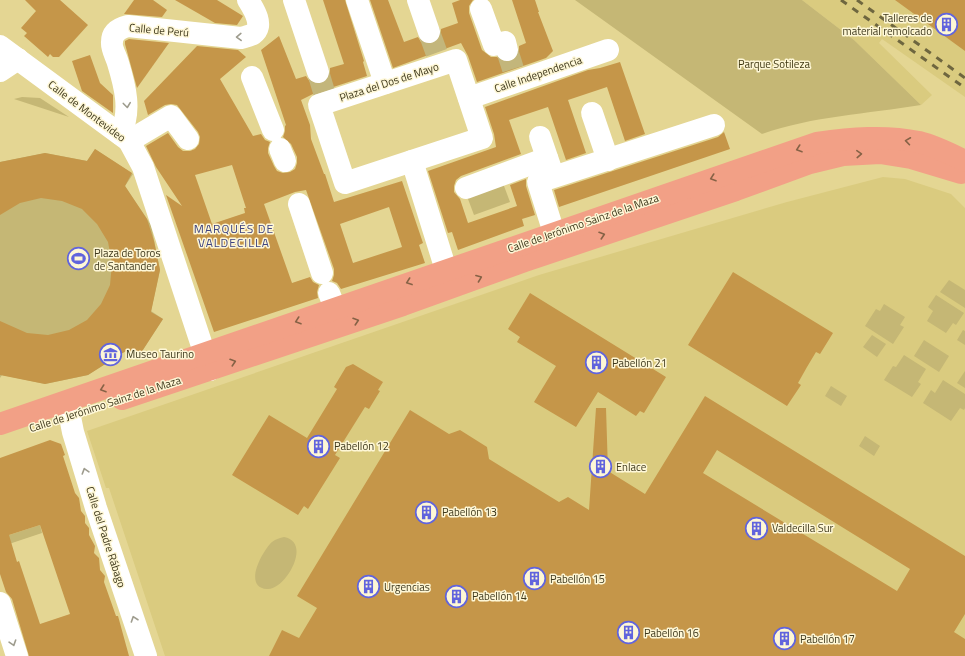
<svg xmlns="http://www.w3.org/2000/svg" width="965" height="656" viewBox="0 0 965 656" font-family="'Titillium Web',sans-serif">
<rect width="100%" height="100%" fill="#e4d693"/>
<g fill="#dacb7f">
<polygon points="802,0 965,0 965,97 882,39 879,43 932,95 921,105 854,40"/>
<polygon points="883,177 905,179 951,194 965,208 965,656 165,656 109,488 106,488 87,431 539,275 787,202"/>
</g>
<g fill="#c5b775">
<path d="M575 0H802L854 40 921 105C867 114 813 116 762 134Z"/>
<polygon points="22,97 40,98 69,117 14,99"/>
<polygon points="95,149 133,174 125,186 151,225 160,270 151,311 163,319 137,359 125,351 88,375 45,384 2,375 0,378 0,162 45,153 87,161"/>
<polygon points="501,178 510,202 474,215 465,191"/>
<polygon points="949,280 965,290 965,308 940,292"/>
<polygon points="936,295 964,313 956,325 953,323 946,333 927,321 933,311 928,307"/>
<polygon points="884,304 905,317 900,325 904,327 893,344 865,326 876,309 880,311"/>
<polygon points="963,330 965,331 965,345 957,340"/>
<polygon points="872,335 886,344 877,357 863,347"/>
<polygon points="924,340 949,356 939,372 914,356"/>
<polygon points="904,355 926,369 918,382 921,384 912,397 884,380 893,366 896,367"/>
<polygon points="965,371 965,388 957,383"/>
<polygon points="943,380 965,394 965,408 964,410 960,408 951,421 923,403 931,390 935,393"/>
<polygon points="831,386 847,396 841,406 825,396"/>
<polygon points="865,436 880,446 874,456 859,446"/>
<polygon points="40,525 42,533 0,547 0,538"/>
<path d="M284 537C313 542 285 591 267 589 242 587 263 550 272 542 276 539 280 538 284 537Z"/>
</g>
<g fill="#c59649" fill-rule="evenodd">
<polygon points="25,0 60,0 88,25 59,57 53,57 50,54 48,57 24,36 27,33 21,28 36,11"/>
<polygon points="134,0 153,0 167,10 162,17 124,14"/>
<polygon points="175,0 217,0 243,16 237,25 215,23"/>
<path d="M323 0H345L364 61 363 62 367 76 315 93 301 100 310 125 311 139 324 174H325L334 202 402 181 423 243 419 245 425 263 341 289 337 283 332 281 334 275V269L306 190 295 192 264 204 292 283 310 277 313 282 319 285 317 292 318 298 214 332 166 195 182 206 156 167 146 146 168 133 178 147 183 151H190L195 149 199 144 200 137 198 132 177 105 171 104 165 105 148 115 144 101 197 46 238 50 246 57 220 79 253 136 261 134 265 140 270 142 268 148V153L274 166 277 171 283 173 290 172 295 169 297 163V157L291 144 283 137 285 131V126L286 125 261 50 279 36 296 79 306 76 310 82 316 84H322L327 81 330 75V68L344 64ZM232 165 246 208H244L245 213 212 224 195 175ZM389 207 402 247 353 263 340 224Z"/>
<polygon points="370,0 388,0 404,42 418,37 421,42 427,44 433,44 438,40 441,35 441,29 458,23 452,3 460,0 473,0 469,6 469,13 482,50 491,57 497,57 503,62 510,62 515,59 519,54 519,46 526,43 512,0 535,0 539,12 538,12 553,51 546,58 477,82 468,56 461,43 393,68"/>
<polygon points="895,0 965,0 965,51"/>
<polygon points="129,39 169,43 137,88 125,44 125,41"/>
<polygon points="90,55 100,83 113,95 113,113 82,91 72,61"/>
<polygon points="620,62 645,134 625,141 607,87 568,100 586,153 566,160 548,107 509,120 521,154 461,176 456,180 454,186 454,192 460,199 468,223 517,206 510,185 526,179 526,186 535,215 522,219 524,226 458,250 452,232 448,233 428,171 496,147 494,134 485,107 588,70 600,68"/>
<polygon points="724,132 730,149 559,207 554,190 718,137"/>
<polygon points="95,149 132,173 125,186 147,219 154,241 160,270 151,312 163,319 137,359 126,351 88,375 45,384 0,375 0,321 27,333 48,335 69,330 87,320 101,304 110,285 112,263 108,242 97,224 82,209 62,201 41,198 20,203 0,215 0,162 45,153 87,161"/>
<polygon points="733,272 833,333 820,354 816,352 807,367 798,383 801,385 787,406 688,345"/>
<polygon points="530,293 666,377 644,413 640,411 636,416 598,392 576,427 534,402 556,366 517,342 520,337 508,329"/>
<polygon points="353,364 383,382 378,390 380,391 369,409 365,407 335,455 340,458 308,509 304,506 298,515 232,475 269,415 307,438 337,389 334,387 346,367"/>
<path d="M705 396 965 556V614L954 632 965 639V656H269L282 630 299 638 317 608 297 596 410 410 449 434 460 430 487 447 489 459 559 502 568 497 589 510 596 408H606L608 471 645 494ZM717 450 910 569 897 591 703 473Z"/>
<path d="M50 440 61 444 65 455 63 456 75 493 79 498 81 511 85 516V523L89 528V535L95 546 94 553 99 558 100 570 105 576 104 582 116 616H118L129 656H29L12 599 6 592 0 574V458ZM40 525 70 614 40 624 19 561 17 562 9 535Z"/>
</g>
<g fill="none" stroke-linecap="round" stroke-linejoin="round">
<g stroke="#c3b67b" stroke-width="22" stroke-dasharray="22 11" stroke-linecap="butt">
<polyline points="429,32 437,54"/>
<polyline points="507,50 513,69"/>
<polyline points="318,72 324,92"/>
</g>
<g stroke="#fff" stroke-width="22">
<polyline points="294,0 318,72"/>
<polyline points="357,0 385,83"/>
<polyline points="418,0 429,32"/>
<polyline points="481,9 494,45 505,42 507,50"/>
<polyline points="0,46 129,141 143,167 210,370"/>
<polygon points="456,60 482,138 345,183 319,105"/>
<polyline points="0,71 18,59"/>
<polyline points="252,77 273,130"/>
<polyline points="469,98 608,50"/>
<polyline points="592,113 608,160"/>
<path d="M120 134C132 112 125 86 118 63 116 56 111 48 112 42 112 32 120 28 128 26L241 38C244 37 250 36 253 34 265 26 253 8 248 0"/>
<polyline points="540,137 552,172"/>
<polyline points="129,141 171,116 188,139"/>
<polyline points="280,149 285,161"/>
<polyline points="412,161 446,270"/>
<polyline points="466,188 547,158"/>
<polyline points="299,204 322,273"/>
<polyline points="554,233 538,182 714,125"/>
<polyline points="329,293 335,308"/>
<polyline points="70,417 73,432 96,508 146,656"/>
<polyline points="0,603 17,656"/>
</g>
<g stroke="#f2a086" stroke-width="22">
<polyline points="122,399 403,305 525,261 736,190 810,163 843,155 880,153 911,158 961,173"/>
<path d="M0 424 817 143C851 138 885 135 919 142 935 146 951 154 965 161"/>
</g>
<g stroke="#6e663f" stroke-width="3" stroke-dasharray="7 7" stroke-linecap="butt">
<polyline points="841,0 965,88"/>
<polyline points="857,0 965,78"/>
</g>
</g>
<defs><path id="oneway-chevron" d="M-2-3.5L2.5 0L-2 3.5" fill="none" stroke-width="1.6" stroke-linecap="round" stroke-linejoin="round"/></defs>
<g stroke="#9e9c8e">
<use href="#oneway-chevron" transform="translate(239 37) rotate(178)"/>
<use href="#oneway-chevron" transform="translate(127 105) rotate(83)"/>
<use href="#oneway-chevron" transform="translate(85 471) rotate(-107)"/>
<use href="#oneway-chevron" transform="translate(134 619) rotate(-109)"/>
<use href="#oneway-chevron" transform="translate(13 643) rotate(72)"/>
</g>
<g stroke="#866246">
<use href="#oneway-chevron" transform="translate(908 141) rotate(-172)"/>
<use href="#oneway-chevron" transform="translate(799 149) rotate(161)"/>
<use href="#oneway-chevron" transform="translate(859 154) rotate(-3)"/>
<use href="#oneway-chevron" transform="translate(713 178) rotate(161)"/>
<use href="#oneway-chevron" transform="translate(602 235) rotate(-18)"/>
<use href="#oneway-chevron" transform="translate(479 278) rotate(-21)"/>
<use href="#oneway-chevron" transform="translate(409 282) rotate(160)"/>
<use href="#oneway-chevron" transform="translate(298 321) rotate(161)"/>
<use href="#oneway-chevron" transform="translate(356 321) rotate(-18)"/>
<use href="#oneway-chevron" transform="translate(233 362) rotate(-18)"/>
<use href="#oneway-chevron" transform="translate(103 389) rotate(161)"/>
</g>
<defs>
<symbol id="building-ring" viewBox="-11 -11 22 22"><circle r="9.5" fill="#fef7d6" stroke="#6164dd" stroke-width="1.5"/><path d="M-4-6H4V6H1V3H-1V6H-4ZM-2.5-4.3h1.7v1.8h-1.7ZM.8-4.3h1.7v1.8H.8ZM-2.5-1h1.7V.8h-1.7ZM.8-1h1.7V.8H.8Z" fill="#6164dd"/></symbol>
<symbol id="stadium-ring" viewBox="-11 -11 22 22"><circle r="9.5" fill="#fef7d6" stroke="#6164dd" stroke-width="1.5"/><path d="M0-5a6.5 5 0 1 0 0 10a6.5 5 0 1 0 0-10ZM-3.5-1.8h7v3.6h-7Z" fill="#6164dd"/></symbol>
<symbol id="museum-ring" viewBox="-11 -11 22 22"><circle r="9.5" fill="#fef7d6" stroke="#6164dd" stroke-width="1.5"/><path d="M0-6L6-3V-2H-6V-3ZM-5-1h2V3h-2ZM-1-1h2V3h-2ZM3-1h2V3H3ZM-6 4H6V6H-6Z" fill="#6164dd"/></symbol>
</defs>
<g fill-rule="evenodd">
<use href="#building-ring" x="934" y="12" width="25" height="25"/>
<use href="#stadium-ring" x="66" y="246" width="25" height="25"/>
<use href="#museum-ring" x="98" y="342" width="25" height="25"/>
<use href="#building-ring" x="584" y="350" width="25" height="25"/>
<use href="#building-ring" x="306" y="434" width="25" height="25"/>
<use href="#building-ring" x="588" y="454" width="25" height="25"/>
<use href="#building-ring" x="414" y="500" width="25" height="25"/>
<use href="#building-ring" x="744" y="516" width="25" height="25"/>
<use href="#building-ring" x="522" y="566" width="25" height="25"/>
<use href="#building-ring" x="356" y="574" width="25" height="25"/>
<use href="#building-ring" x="444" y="584" width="25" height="25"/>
<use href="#building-ring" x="616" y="620" width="25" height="25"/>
<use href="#building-ring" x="772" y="626" width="25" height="25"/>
</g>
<g text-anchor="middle" stroke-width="3" stroke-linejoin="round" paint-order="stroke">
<g font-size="11" fill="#3e381c" stroke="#fef7d6" text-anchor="start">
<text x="932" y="22" text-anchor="end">Talleres de<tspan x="932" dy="13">material remolcado</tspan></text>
<text x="94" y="257">Plaza de Toros<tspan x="94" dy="13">de Santander</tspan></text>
<text x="126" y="358">Museo Taurino</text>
<text x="612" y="367">Pabellón 21</text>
<text x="334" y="450">Pabellón 12</text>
<text x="616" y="471">Enlace</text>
<text x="442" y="516">Pabellón 13</text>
<text x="772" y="532">Valdecilla Sur</text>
<text x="550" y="583">Pabellón 15</text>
<text x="384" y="591">Urgencias</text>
<text x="472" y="600">Pabellón 14</text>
<text x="644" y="637">Pabellón 16</text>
<text x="800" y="643">Pabellón 17</text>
</g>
<g font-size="11" fill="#3e381c" stroke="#fef7d6">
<text transform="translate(159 30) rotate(5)" y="4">Calle de Perú</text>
<text transform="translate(538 74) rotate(-19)" y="4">Calle Independencia</text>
<text transform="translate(389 82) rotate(-18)" y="4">Plaza del Dos de Mayo</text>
<text transform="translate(87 111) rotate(37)" y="4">Calle de Montevideo</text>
<text transform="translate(583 223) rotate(-19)" y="4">Calle de Jerónimo Sainz de la Maza</text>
<text transform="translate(105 404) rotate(-18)" y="4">Calle de Jerónimo Sainz de la Maza</text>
<text transform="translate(106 537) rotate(72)" y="4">Calle del Padre Rábago</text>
</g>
<g font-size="11" fill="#3f3711" stroke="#fef7d6">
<text x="774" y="68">Parque Sotileza</text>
</g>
<g font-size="12" letter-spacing="1" fill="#3f4480" stroke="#fef7d6">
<text x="234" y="233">MARQUÉS DE<tspan x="234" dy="14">VALDECILLA</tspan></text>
</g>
</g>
</svg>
